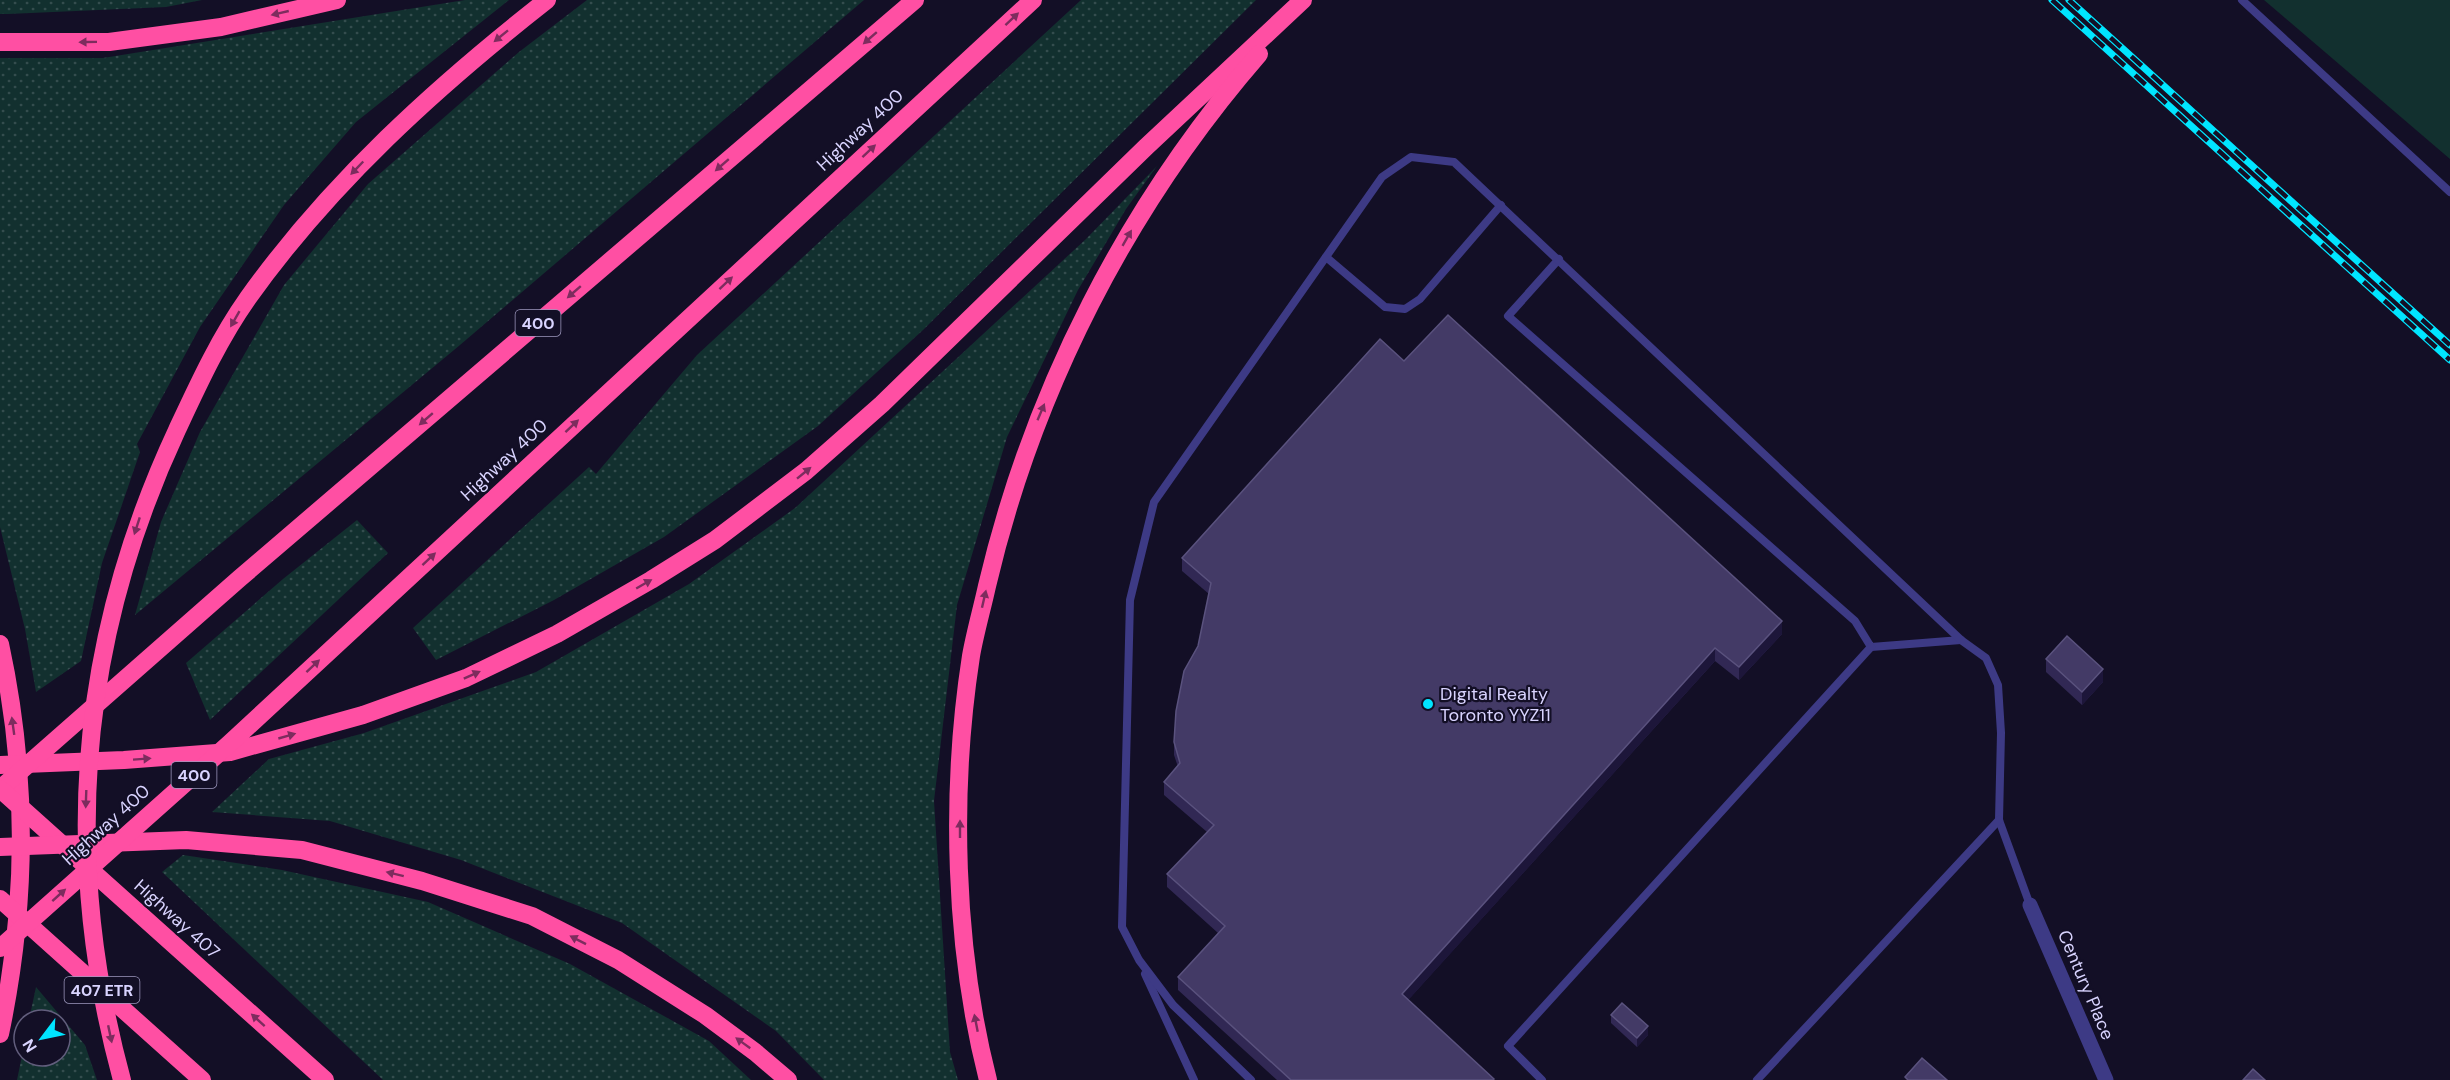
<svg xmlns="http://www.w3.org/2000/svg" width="2450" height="1080" viewBox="0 0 2450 1080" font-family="'DM Sans',sans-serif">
<defs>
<pattern id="grass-dots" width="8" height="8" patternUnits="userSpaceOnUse" patternTransform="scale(1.5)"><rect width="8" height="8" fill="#12302f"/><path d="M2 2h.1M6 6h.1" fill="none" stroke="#344d4e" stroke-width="1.8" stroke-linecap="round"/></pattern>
</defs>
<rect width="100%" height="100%" fill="#130f26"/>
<g fill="url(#grass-dots)">
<polygon points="0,0 202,0 166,7 8,14 0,14"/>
<polygon points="465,0 509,0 356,122 284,205 200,327 137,444 140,452 102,563 81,661 36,692 25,629 0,527 0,58 103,58"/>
<polygon points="587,0 864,0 460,345 135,615 161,522 200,432 284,285 368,184 519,52"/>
<polygon points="1081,0 1256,0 923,330 818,426 664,537 554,600 436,660 413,628 589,467 596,474 697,355"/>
<polygon points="1157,166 1126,209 1078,290 1007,437 957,605 934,801 950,1052 958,1080 824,1080 776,1031 622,923 461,860 330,821 212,812 269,759 364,733 536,672 689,584 795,508 1086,239"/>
<polygon points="357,520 388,553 210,720 186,663 283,579"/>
<polygon points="183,855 282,870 428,902 570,964 709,1041 751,1080 383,1080 162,872"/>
<polygon points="36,987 85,1045 97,1080 17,1080 24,1046 24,1056 60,1056 60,1020 29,1020"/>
</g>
<polygon fill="#12302f" points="2264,0 2450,0 2450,159"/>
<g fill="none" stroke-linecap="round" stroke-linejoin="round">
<g stroke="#3d3a85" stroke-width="8">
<polyline points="2242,0 2450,192"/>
<polyline points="1326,257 1385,307 1405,309 1420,299 1501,205"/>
<polyline points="1559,259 1508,316 1855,621 1871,647 1961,640"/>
<polyline points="1145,974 1194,1080"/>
<polyline points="1251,1080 1173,1005 1139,960 1122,927 1130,600 1154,502 1382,177 1411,157 1454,162 1961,640 1986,658 1998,685 2001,733 1999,820 2030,905"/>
<polyline points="1542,1080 1508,1046 1871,647"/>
<polyline points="1757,1080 1999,820"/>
</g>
<polyline stroke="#3d3a85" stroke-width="15" points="2030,905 2106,1080"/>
<g stroke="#ff4fa3" stroke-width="18">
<polyline points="0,42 109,42 221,27 337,0"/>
<path d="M0 644C28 773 27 906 0 1034"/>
<polyline points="0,765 124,760 230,752 363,715 466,678 557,634 651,580 715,540 806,471 882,404 1146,147 1303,0"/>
<polyline points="0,789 240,578 915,0"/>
<polyline points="0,789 325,1080"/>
<polyline points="0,847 186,840 302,850 422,881 532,916 618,960 705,1015 755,1052 788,1080"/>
<polyline points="0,899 202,1080"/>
<polyline points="0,948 229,744 1033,0"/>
<path d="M122 1080C61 857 79 640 177 430 198 385 219 339 248 298 330 183 436 87 547 0"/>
<path d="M988 1080C954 948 950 791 971 656 975 633 982 609 987 586 1033 390 1127 206 1259 54"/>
</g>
<defs>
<g id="rail">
<polyline points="2052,0 2450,360"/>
<polyline points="2069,0 2450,345"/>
</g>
</defs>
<use href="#rail" stroke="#00e5ff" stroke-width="7"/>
<use href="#rail" stroke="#130f26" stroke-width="4.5" stroke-dasharray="14" stroke-linecap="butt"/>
</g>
<g fill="#312854">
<polygon points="1404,361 1782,634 1739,680 1715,661 1408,1000 1494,1080 1277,1080 1178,990 1178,977 1218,933 1167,887 1167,874 1207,832 1164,795 1164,782 1178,767 1174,755 1174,742 1198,646 1209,594 1182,571 1182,558"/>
<polygon points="2046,659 2103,682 2082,705 2046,672"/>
<polygon points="1611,1015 1648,1035 1637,1047 1611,1023"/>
</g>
<g fill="#1d163a">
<polygon points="1782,621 1782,634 1739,680 1739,667"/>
<polygon points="1715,648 1715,661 1402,1007 1402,994"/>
<polygon points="2103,669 2103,682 2082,705 2082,692"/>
<polygon points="1648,1026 1648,1035 1637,1047 1637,1038"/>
</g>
<g fill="#433a66" stroke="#5a527e" stroke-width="1.5">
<polygon points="1448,315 1782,621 1739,667 1715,648 1402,994 1494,1079 1493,1080 1291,1080 1178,977 1225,926 1167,874 1214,825 1164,782 1180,763 1174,742 1176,711 1184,671 1198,646 1211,583 1182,558 1380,339 1404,361"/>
<polygon points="2067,636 2103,669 2082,692 2046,659"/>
<polygon points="1622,1003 1648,1026 1637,1038 1611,1015"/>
<polygon points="1922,1058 1947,1080 1908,1080 1905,1077"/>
<polygon points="2253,1069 2265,1080 2243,1080"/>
</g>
<defs><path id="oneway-solid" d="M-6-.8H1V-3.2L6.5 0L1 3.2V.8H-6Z" transform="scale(1.5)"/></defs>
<g fill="#7d2c5e">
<use href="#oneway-solid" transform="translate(280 13) rotate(167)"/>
<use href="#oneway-solid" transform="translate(1012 19) rotate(-43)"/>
<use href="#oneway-solid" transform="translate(501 36) rotate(141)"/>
<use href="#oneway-solid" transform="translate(870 38) rotate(139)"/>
<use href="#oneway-solid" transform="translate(88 42) rotate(179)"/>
<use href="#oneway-solid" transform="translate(869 151) rotate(-43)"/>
<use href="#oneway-solid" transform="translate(722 165) rotate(139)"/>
<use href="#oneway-solid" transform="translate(357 168) rotate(134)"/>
<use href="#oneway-solid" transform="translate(1127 238) rotate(-60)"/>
<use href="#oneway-solid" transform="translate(726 283) rotate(-43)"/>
<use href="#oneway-solid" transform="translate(574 292) rotate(139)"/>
<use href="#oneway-solid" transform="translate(235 319) rotate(120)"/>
<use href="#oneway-solid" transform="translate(1041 412) rotate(-67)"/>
<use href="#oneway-solid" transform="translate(426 419) rotate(139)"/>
<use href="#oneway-solid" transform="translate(572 426) rotate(-43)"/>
<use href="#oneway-solid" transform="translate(804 473) rotate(-39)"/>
<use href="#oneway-solid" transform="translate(137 526) rotate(108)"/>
<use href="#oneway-solid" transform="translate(429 559) rotate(-43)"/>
<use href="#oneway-solid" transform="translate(644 584) rotate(-30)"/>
<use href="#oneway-solid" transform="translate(984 599) rotate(-77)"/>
<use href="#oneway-solid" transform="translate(313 666) rotate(-43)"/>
<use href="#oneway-solid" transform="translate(472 675) rotate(-24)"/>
<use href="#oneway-solid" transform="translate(13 726) rotate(-98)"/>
<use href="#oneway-solid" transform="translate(287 736) rotate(-16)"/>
<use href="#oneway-solid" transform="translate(142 759) rotate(-4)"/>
<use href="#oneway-solid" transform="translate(86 799) rotate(92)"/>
<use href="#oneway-solid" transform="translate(960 829) rotate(-90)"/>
<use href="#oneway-solid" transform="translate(395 874) rotate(-166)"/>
<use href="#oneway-solid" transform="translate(59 895) rotate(-42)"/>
<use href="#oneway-solid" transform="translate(578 940) rotate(-153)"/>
<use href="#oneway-solid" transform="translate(258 1020) rotate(-138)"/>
<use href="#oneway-solid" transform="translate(976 1023) rotate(-101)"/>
<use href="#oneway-solid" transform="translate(110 1034) rotate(78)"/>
<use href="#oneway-solid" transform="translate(743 1043) rotate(-144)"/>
</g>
<circle fill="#00e5ff" stroke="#130f26" stroke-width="2" cx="1428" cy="704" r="6"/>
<g text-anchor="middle" stroke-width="4.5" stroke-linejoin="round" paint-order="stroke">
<g fill="#130f26" stroke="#9e99be" stroke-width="1.5">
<rect x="515.5" y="310" width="45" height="26" rx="4.5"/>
<rect x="171.5" y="762" width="45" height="26" rx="4.5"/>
<rect x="64.5" y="977" width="75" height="26" rx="4.5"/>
</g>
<g font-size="16" font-weight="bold" fill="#d9d4ff">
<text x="538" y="329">400</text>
<text x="194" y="781">400</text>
<text x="102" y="996">407 ETR</text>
</g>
<g font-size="18" fill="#d9d4ff" stroke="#130f26">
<text transform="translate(860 130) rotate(-43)" y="6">Highway 400</text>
<text transform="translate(504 460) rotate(-43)" y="6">Highway 400</text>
<text transform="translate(106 825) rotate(-42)" y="6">Highway 400</text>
<text transform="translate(177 919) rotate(42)" y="6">Highway 407</text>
<text transform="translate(2086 985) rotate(67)" y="6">Century Place</text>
</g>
<g font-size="18" fill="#d9d4ff" stroke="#130f26" text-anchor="start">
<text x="1440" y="700">Digital Realty<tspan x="1440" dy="21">Toronto YYZ11</tspan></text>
</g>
</g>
<g transform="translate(42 1038) rotate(238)"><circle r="28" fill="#130f26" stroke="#625e7d" stroke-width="1.5"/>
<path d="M0-4.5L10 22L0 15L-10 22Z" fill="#00e5ff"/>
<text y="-9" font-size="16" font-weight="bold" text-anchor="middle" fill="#d9d4ff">N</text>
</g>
</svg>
